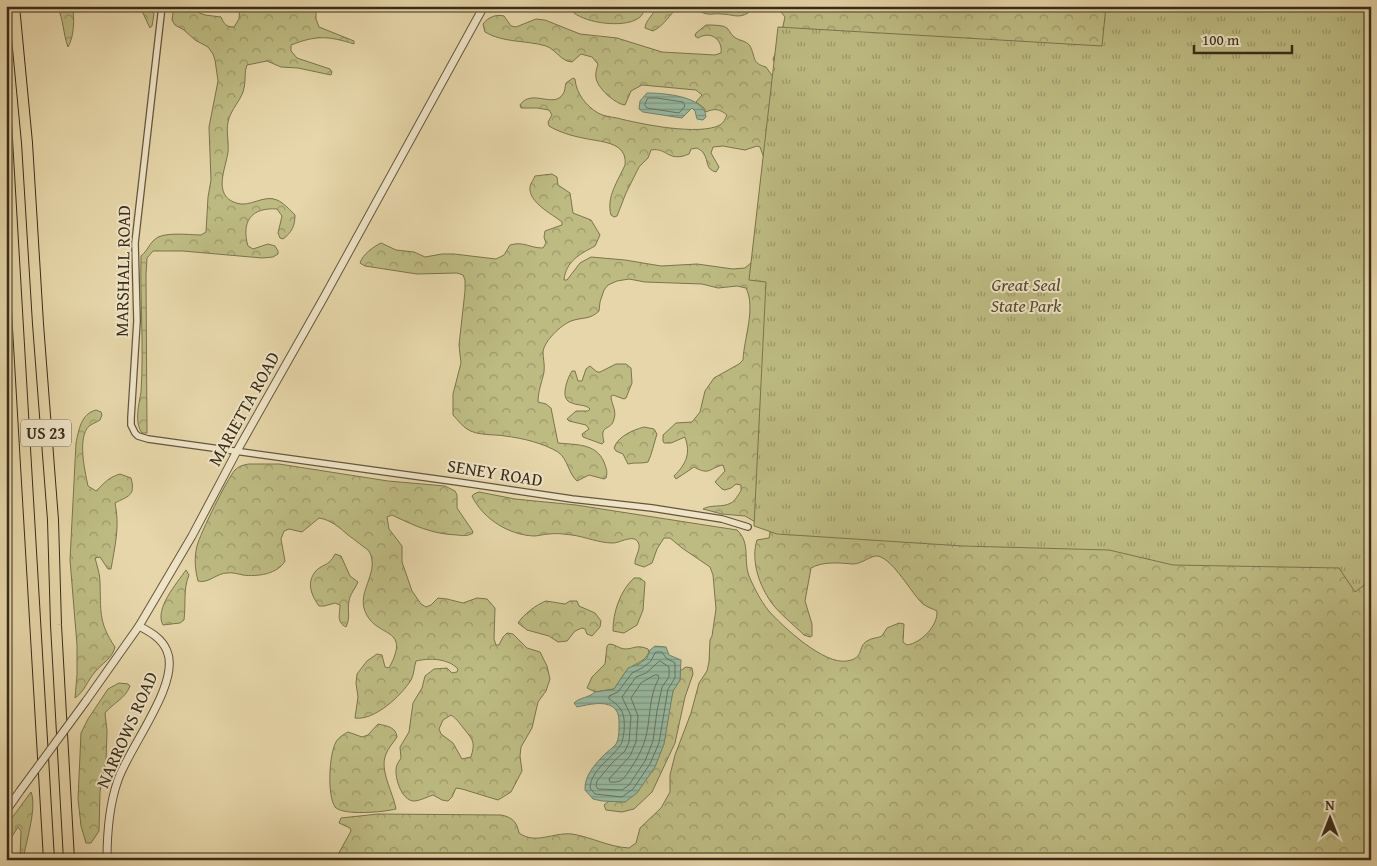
<svg xmlns="http://www.w3.org/2000/svg" width="1377" height="866" viewBox="0 0 1377 866" font-family="'Gentium Book Plus',serif">
<defs>
<pattern id="forest-crowns" width="20" height="18" patternUnits="userSpaceOnUse" patternTransform="scale(1.25)"><rect width="20" height="18" fill="#bdbb82"/><path d="M2 6a3 3 0 1 1 6 0M12 15a3 3 0 1 1 6 0" fill="none" stroke="#9b986a"/></pattern>
<pattern id="park-tufts" width="24" height="20" patternUnits="userSpaceOnUse" patternTransform="scale(1.25)"><rect width="24" height="20" fill="#bdbb82"/><path d="M3 7l-1-3M5 7V3M7 7l1-3M15 17l-1-3M17 17v-4M19 17l1-3" fill="none" stroke="#9b986a"/></pattern>
<pattern id="water-rules" width="6" height="5" patternUnits="userSpaceOnUse" patternTransform="scale(1.25)"><rect width="6" height="5" fill="#97baa2"/><path d="M0 2.5h6" fill="none" stroke="#7c9783"/></pattern>
</defs>
<rect width="100%" height="100%" fill="#e6d6a9"/>
<filter id="stains"><feTurbulence type="fractalNoise" baseFrequency=".004" numOctaves="4"/><feColorMatrix values="0 0 0 0 .2 0 0 0 0 .09 0 0 0 0 .02 0 0 0 .5 -.17"/></filter>
<radialGradient id="worn" r=".72"><stop offset=".6" stop-color="#630" stop-opacity="0"/><stop offset="1" stop-color="#630" stop-opacity=".3"/></radialGradient>
<g fill="url(#forest-crowns)" stroke="#7b744e" fill-rule="evenodd">
<path d="M57 6H72C75 18 74 37 68 47 63 34 64 20 57 6Z"/>
<path d="M133 6C143 6 148 5 154 14L152 26 150 28 142 11Z"/>
<path d="M174 6H182L205 15 221 17C224 24 226 27 234 27L239 19 240 6H313L316 7V19L319 27 354 41V44C329 36 316 35 291 45V51L297 58 330 69 332 72 331 75 298 68 281 67 267 61 247 65C244 73 246 79 244 88 243 98 230 110 228 122 226 131 229 143 228 152 226 168 212 195 236 203 250 208 264 194 277 200 284 203 290 210 295 215 295 226 292 232 283 239L280 238 278 233 282 216 277 209C251 207 241 222 248 246L253 249 268 244 275 246 278 251V254L273 257 262 258 183 251H153L147 258 146 275 147 430V433H142C134 423 139 404 141 392 144 347 140 301 141 256 148 250 148 246 154 240 162 231 189 235 201 235L206 232 208 197 211 180 209 127 218 81 215 60 213 54 208 47 195 40 184 30 175 25 172 20Z"/>
<path d="M576 6H646C644 11 642 17 637 19 622 28 587 23 574 13L573 10Z"/>
<path d="M657 6H679C669 15 665 25 653 31L645 28C646 19 654 15 657 6Z"/>
<path d="M701 6H748V13C738 19 732 14 721 14 713 13 709 16 701 12Z"/>
<path d="M769 6H1371V860H335L351 831 350 828 339 823 341 818 378 814 501 815C512 817 517 822 519 833 536 845 553 832 572 834 591 837 609 847 629 848L636 843 640 828 661 808 670 792V775L675 755 691 713 699 683 707 671 709 662 710 640 712 636 716 609 713 575 710 567 682 548 670 538H664L657 549 652 563 644 567 635 564C634 557 642 549 638 542 633 534 620 543 613 543 599 543 586 537 572 535 564 534 556 533 549 534 544 534 539 536 534 536 509 535 483 519 472 496L474 494 479 492 515 499 576 505 737 530C751 543 743 560 749 576 754 588 761 601 768 610 783 627 824 665 847 661 865 658 857 647 867 641 871 638 878 638 882 636L887 628 899 623 904 624 903 642 907 645C921 643 938 626 937 611 933 609 927 607 923 604 911 593 894 560 878 556 871 555 862 564 853 564 840 563 823 561 811 568L805 601 812 624V636L810 637 804 635C794 625 775 610 769 599 758 582 751 559 757 540L769 538 770 533 769 530 745 516 722 514 703 509C711 504 722 508 731 503 735 501 738 495 741 491V485L736 484 731 488 725 490 722 489 715 482 725 471 723 465C709 468 710 476 694 467L676 479 674 476C686 464 691 454 685 437L671 443H664L663 441V435L676 423 692 422 700 412 705 391 714 378 739 364 743 360C744 338 756 308 746 288L737 286 718 288 702 284 645 282 629 279 617 281 608 285 604 290 600 302 599 311C590 320 582 317 571 321 561 325 544 341 543 352 543 358 545 365 544 372 542 382 538 391 538 402L546 404 551 408 558 443C576 445 596 443 604 462 606 468 608 471 606 478L604 479 589 475 577 481C568 473 568 459 558 452 543 443 522 438 505 436 494 434 477 436 467 429 462 426 457 419 453 415V394L461 363 459 345 465 291V280L463 275 457 273 417 274 365 266 360 263C363 254 373 247 381 243L396 250 414 252 425 257 442 254H454L496 259 504 255 510 245C524 241 529 248 543 248L546 243 544 237 545 231 562 225V222C552 214 528 202 530 187 530 184 534 179 535 176L552 174 557 177 558 185 570 193 573 213 591 220 600 235 595 246C580 254 566 261 564 280H567L580 263 591 257 625 260 661 266 697 264 733 269 745 268 752 262 764 158 760 147 757 146 745 150 723 146 713 147 711 153 719 167 716 172C705 169 709 162 704 154 703 151 700 150 697 148L691 149 689 154C668 163 667 147 651 150L648 158 639 167 626 193 617 216 614 217 611 215C606 197 618 181 625 165 628 141 599 142 583 138 572 136 559 132 549 126L548 122 552 115 549 110 537 108H521L520 105C531 88 554 109 563 94 565 92 565 86 566 83L573 78 575 79C576 93 586 106 598 113 603 116 611 117 617 118 640 124 699 136 720 125 724 123 725 119 727 115 720 109 714 108 706 112L704 108 696 102 702 95 696 90 642 85 631 91 625 105C615 104 596 87 596 77 595 73 597 68 598 64L592 57 581 54 572 62C560 61 557 50 546 46 526 40 503 43 485 32L483 24C488 17 496 14 504 16L511 26 516 27 536 19 545 20 580 34 617 38 662 52 715 55 721 53C723 40 711 30 698 38L695 36 696 33 706 25C711 25 717 25 722 26 729 27 729 32 733 36 738 41 746 40 750 46 756 57 751 63 766 67L776 81 775 64 773 59 780 42 778 34 783 26 785 17 781 12Z"/>
<path d="M616 364H626L631 368 632 383 626 398 624 399 613 395 611 396C611 404 617 410 614 419 611 432 599 423 604 442L602 444 583 437 582 434 589 429 586 425 569 421 567 419 576 411H588L590 409C585 404 579 406 572 403 559 400 567 379 572 371H575L578 381H582L586 369 590 366 597 372H600Z"/>
<path d="M96 410 101 412 102 415 100 420C97 422 92 424 89 426 77 438 85 471 88 486L96 491C105 483 107 478 120 474L131 478C136 496 128 496 115 503 120 526 115 546 111 569H108L100 557 95 558C97 566 100 574 100 582 101 610 98 622 115 647 112 659 102 663 95 672 87 681 85 691 75 698L77 675V645L70 560 76 443C79 429 81 414 96 410Z"/>
<path d="M644 427 654 429 657 434C654 443 652 454 648 462 641 464 635 462 628 464L623 454 616 451 614 448C618 436 633 430 644 427Z"/>
<path d="M249 464H279L388 481 445 486 455 491 457 495V508L472 530 473 533C468 536 464 536 457 535 432 534 415 526 392 515L387 517 389 529 402 546V562L412 591 421 604 426 607 431 605 438 598 447 599 463 603 477 598 487 599 495 608 494 639 496 645H499L503 637 507 633 513 634 527 648 540 652 547 666 550 679 546 691 538 702 532 728 521 747 520 756 522 771 511 792 498 800 462 789 456 788 452 797 448 801 442 800 433 795C427 797 419 801 414 801 401 801 393 774 397 765 398 762 400 760 401 758L400 747 409 732 413 703 422 688 425 676 434 669 447 668 452 673 457 672 458 669C448 658 429 658 416 661 414 667 414 675 411 680 401 696 374 721 355 718L358 697 356 683 357 674 367 661 377 654 382 655 385 667 389 668C413 624 373 640 364 608 359 589 380 571 369 551 368 550 351 537 348 535 339 527 331 520 319 518L302 532 289 529 284 531 281 539 285 561C278 574 257 577 243 575 238 574 232 572 227 573 217 573 208 584 198 581 195 569 194 558 197 546 200 534 227 479 235 470 239 466 243 465 249 464ZM451 715C458 720 460 724 465 730 474 741 475 743 471 757L462 759 453 743 441 734 439 729 443 720Z"/>
<path d="M335 554 341 556 350 576 358 582C355 589 350 594 349 601 347 612 351 616 346 627 336 622 340 614 340 605L335 603 324 606H319C312 596 306 584 315 572 321 564 329 567 335 554Z"/>
<path d="M186 570 189 575C183 589 186 605 184 620L180 623 163 625C154 609 177 583 186 570Z"/>
<path d="M634 578H640L645 582 643 610 637 625 624 633 613 631C613 612 620 591 634 578Z"/>
<path d="M546 601 565 604 570 601H577L579 606 595 613 601 621 600 627 592 636 587 634 585 629 582 628 575 631 567 641 558 642 549 636 527 630 518 623C523 615 537 604 546 601Z"/>
<path d="M609 644C615 644 618 648 624 649 635 649 636 644 648 649L649 652C645 662 637 662 630 668 624 672 619 683 614 689L595 692 587 688 592 677 605 664 607 646Z"/>
<polygon points="686,667 692,668 693,674 685,697 675,743 652,792 634,809 622,812 606,810 604,805 609,801 625,802 668,713 673,690 680,680 680,671"/>
<path d="M119 683 128 684 130 686C125 699 114 702 105 713L107 731 106 761 100 791 99 831 91 843H86L81 826 78 799 81 733 88 719 108 689Z"/>
<path d="M378 724C387 726 396 727 397 737 394 742 388 748 386 754 379 770 393 792 396 809 385 812 343 816 335 807 327 795 329 754 336 742 338 738 344 734 348 732L362 737 368 735Z"/>
<path d="M31 792C37 806 27 839 24 855L20 857 21 831 18 827 11 838 6 855V826Z"/>
</g>
<polygon fill="url(#park-tufts)" stroke="#7b744e" points="1106,6 1371,6 1371,580 1355,592 1339,568 1173,565 1109,550 963,546 777,534 754,526 766,282 749,280 778,27 1102,46"/>
<g fill="url(#water-rules)" stroke="#71816b">
<path d="M647 93C663 93 705 96 706 117L703 120 697 119 695 111 692 108 682 118 643 112 639 109 640 101Z"/>
<path d="M655 646 666 647 669 655 681 660 680 680 673 691 664 744 655 767 637 793 625 802 602 801 593 799 585 790C584 776 595 764 605 754 608 751 613 748 616 744 619 739 619 731 619 725 621 697 595 703 577 707L574 703C580 697 589 698 595 692L614 689 628 668 639 664 647 658 650 650Z"/>
</g>
<g fill="none" stroke-linecap="round" stroke-linejoin="round">
<g stroke="#68735e" stroke-width="1">
<polygon points="648,98 657,98 683,102 685,106 679,113 647,108 645,105"/>
<path d="M656 652H662L666 658 675 663V678L668 689 659 743 650 764 633 789 622 797 595 794 590 788C591 770 610 760 619 747 623 743 623 737 624 732 625 716 624 708 609 699V696L618 692 632 673 642 668 650 662Z"/>
<polygon points="660,661 669,667 669,677 662,687 657,711 653,741 645,761 629,785 622,790 598,789 596,786 597,781 612,763 625,751 629,742 631,716 622,697 636,677 646,673"/>
<path d="M655 675H658L659 678C648 697 651 720 645 740 642 750 637 759 631 768 624 778 623 783 610 782L609 779 630 756 636 742 638 716 631 698 641 683Z"/>
</g>
<defs>
<polyline id="minor" points="162,6 135,243 137,321 131,418 131,425 135,433 138,436 148,439 458,482 572,499 652,508 722,519 748,527"/>
<g id="tertiary">
<polyline points="86,701 139,626 192,536 237,451 323,299 484,6"/>
<polyline points="6,811 20,791"/>
<path d="M107 860C107 833 109 805 118 780 129 747 181 683 167 651 162 638 150 632 139 626"/>
</g>
<g id="motorway">
<polyline points="14,6 27,143 38,324 53,520 56,625 69,860"/>
<polyline points="6,122 49,860"/>
</g>
</defs>
<use href="#minor" stroke="#64563d" stroke-width="8"/>
<use href="#tertiary" stroke="#64563d" stroke-width="9"/>
<use href="#motorway" stroke="#392c19" stroke-width="12"/>
<use href="#minor" stroke="#efe4c7" stroke-width="5.5"/>
<use href="#tertiary" stroke="#efe4c7" stroke-width="7"/>
<use href="#motorway" stroke="#e6d6a9" stroke-width="10"/>
<defs>
<polyline id="tertiary-bridge" points="20,791 86,701"/>
</defs>
<use href="#tertiary-bridge" stroke="#64563d" stroke-width="9" stroke-linecap="butt"/>
<use href="#tertiary-bridge" stroke="#efe4c7" stroke-width="7"/>
</g>
<g text-anchor="middle" stroke-width="4" stroke-linejoin="round" paint-order="stroke">
<rect fill="#efe4c7" stroke="#70634d" stroke-width="1" x="21" y="419.5" width="50" height="27" rx="4"/>
<g font-size="16" font-weight="bold" fill="#392c19">
<text x="46" y="439">US 23</text>
</g>
<g font-size="18" fill="#392c19" stroke="#efe4c7">
<text transform="translate(123 271) rotate(-89)" y="6">MARSHALL ROAD</text>
<text transform="translate(244 409) rotate(-61)" y="6">MARIETTA ROAD</text>
<text transform="translate(495 473) rotate(9)" y="6">SENEY ROAD</text>
<text transform="translate(127 730) rotate(-66)" y="6">NARROWS ROAD</text>
</g>
<g font-size="18" font-style="italic" fill="#53492e" stroke="#efe4c7">
<text x="1026" y="291">Great Seal<tspan x="1026" dy="21">State Park</tspan></text>
</g>
</g>
<rect width="1377" height="866" fill="none" stroke="#e6d6a9" stroke-width="25"/>
<rect x="8" y="8" width="1362" height="851" fill="none" stroke="#392c19" stroke-width="2.5"/>
<rect x="12" y="12" width="1352" height="841" fill="none" stroke="#392c19"/>
<g transform="translate(1330 818)" stroke="#efe4c7" stroke-width="4" paint-order="stroke">
<path d="M0-4L9 19L0 12L-9 19Z" fill="#392c19"/>
<text y="-8" font-size="14" font-weight="bold" text-anchor="middle" fill="#392c19">N</text>
</g>
<path d="M1194 45v8h98v-8" fill="none" stroke="#392c19" stroke-width="2.5"/>
<text x="1202" y="45" font-size="15" fill="#392c19" stroke="#efe4c7" stroke-width="4" paint-order="stroke">100 m</text>
<rect width="100%" height="100%" filter="url(#stains)"/>
<rect width="100%" height="100%" fill="url(#worn)"/>
</svg>
